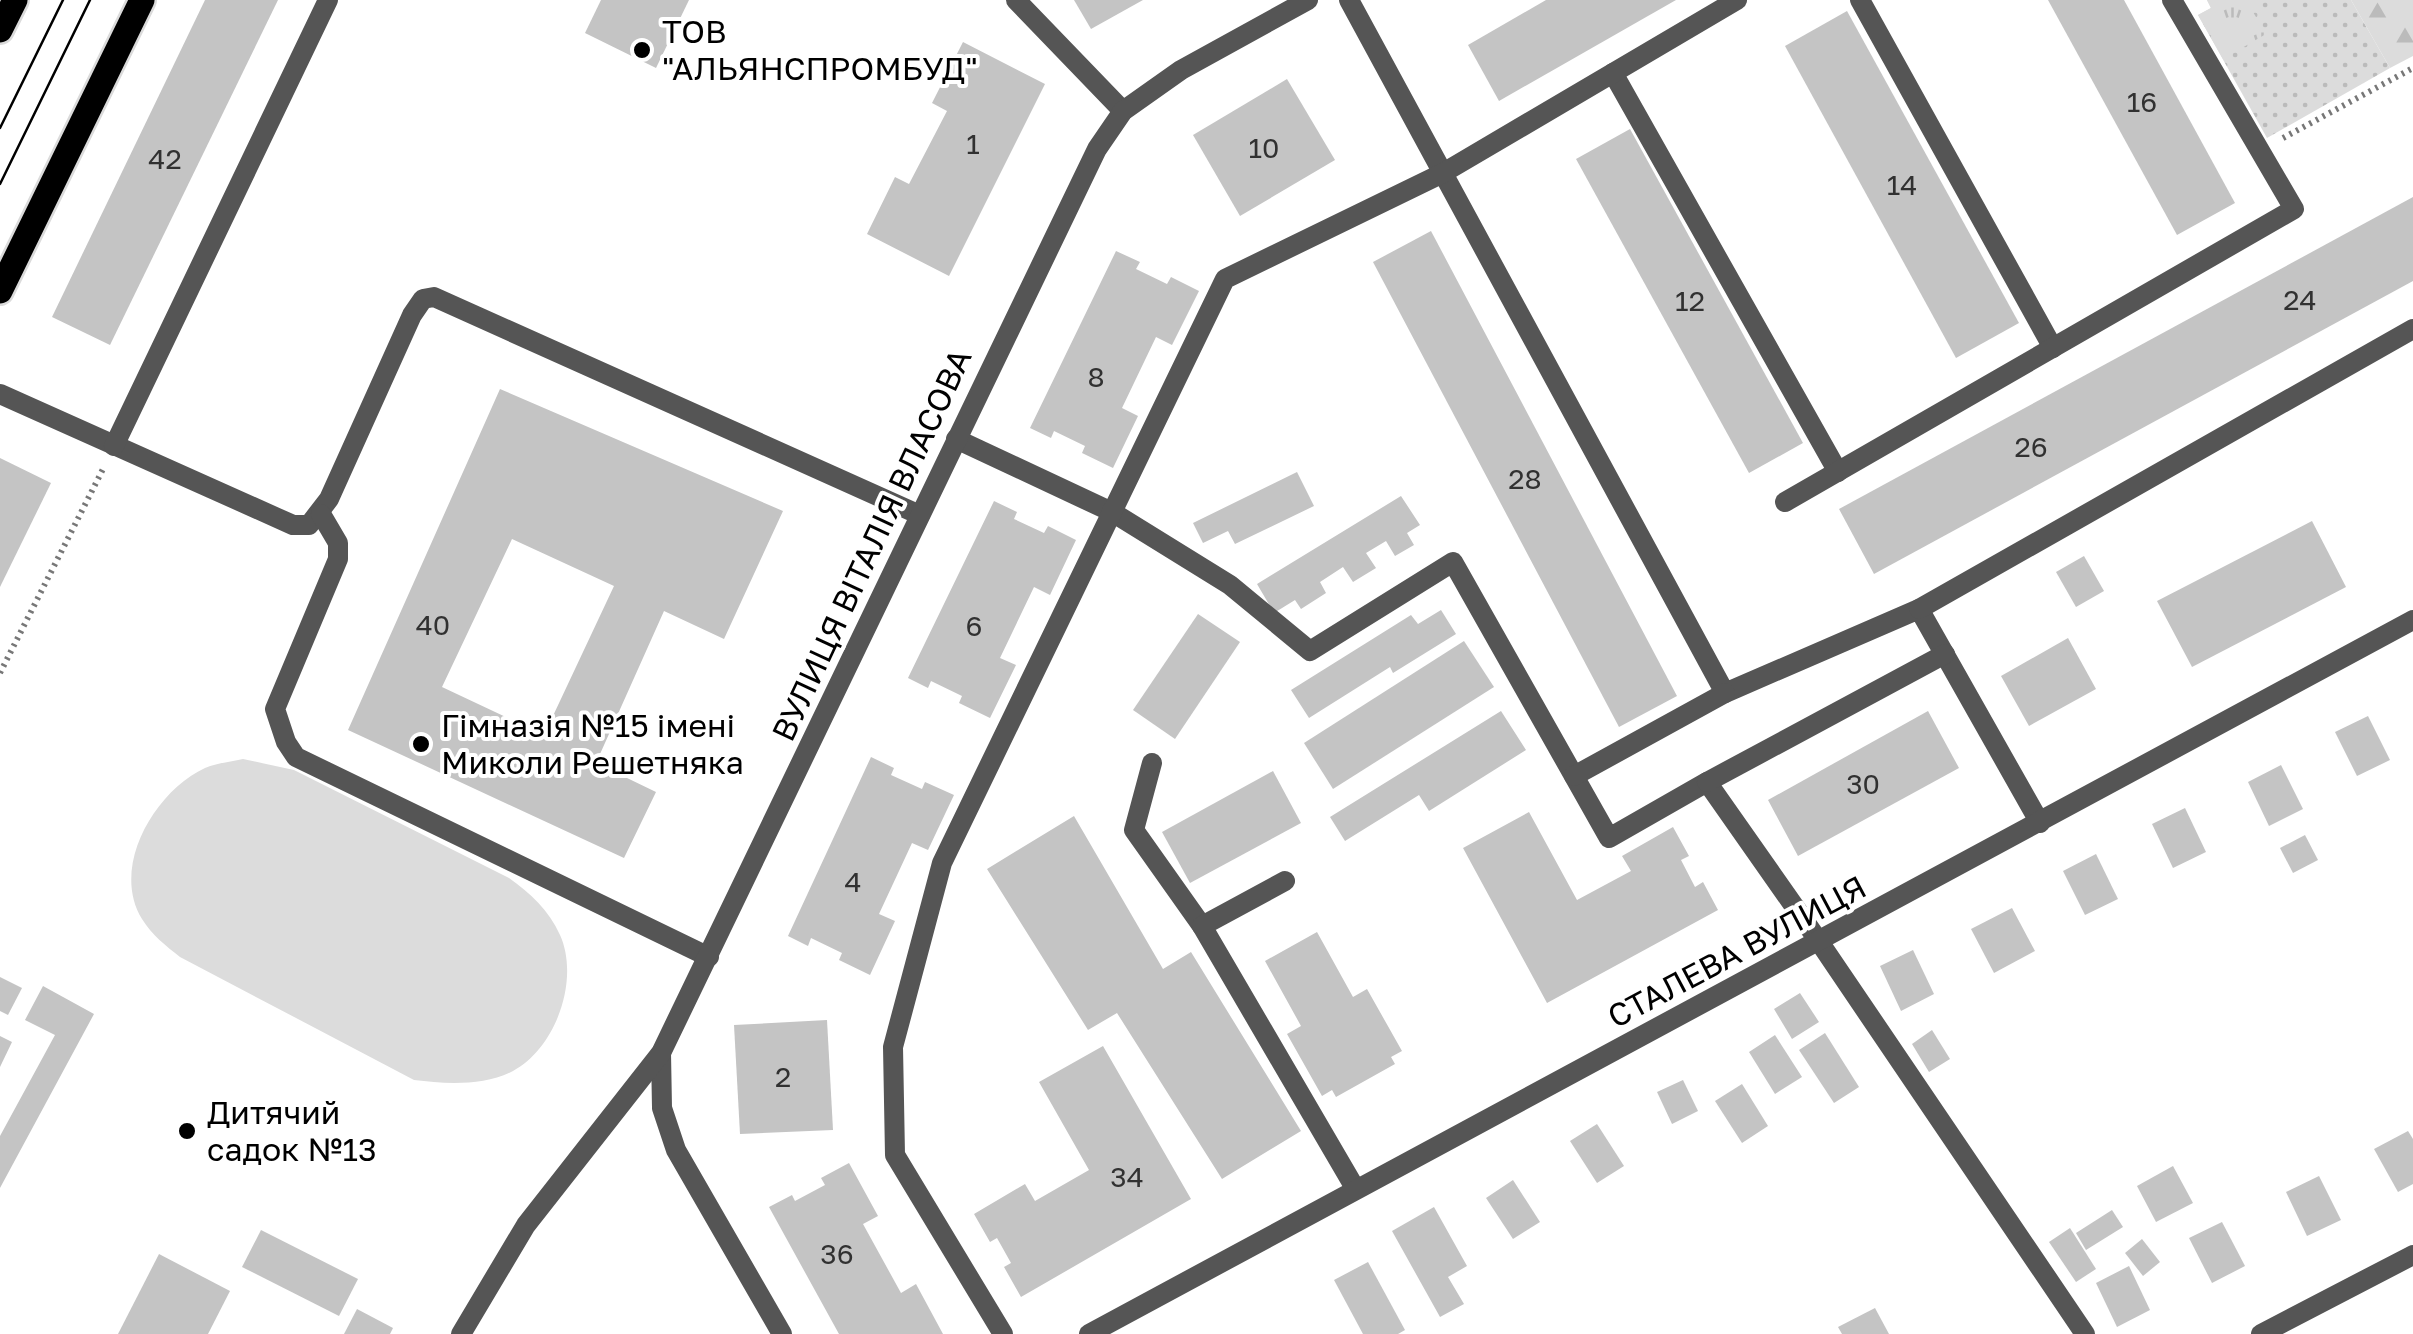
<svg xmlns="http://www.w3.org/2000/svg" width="2413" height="1334" viewBox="0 0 2413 1334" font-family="'Golos Text',sans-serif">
<defs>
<pattern id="grass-dots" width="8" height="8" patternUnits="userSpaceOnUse" patternTransform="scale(2.5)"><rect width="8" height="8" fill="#dcdcdc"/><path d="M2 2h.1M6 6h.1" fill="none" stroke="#bbb" stroke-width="1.8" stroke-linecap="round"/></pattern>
<pattern id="forest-firs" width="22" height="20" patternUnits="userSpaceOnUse" patternTransform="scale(2.5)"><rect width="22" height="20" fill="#dcdcdc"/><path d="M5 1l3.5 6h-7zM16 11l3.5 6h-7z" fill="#bbb"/></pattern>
<pattern id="park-tufts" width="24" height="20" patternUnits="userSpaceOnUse" patternTransform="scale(2.5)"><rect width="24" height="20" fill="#dcdcdc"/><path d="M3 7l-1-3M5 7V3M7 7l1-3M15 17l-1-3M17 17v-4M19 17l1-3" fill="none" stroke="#bbb"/></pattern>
</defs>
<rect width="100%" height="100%" fill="#fff"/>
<polygon fill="url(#grass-dots)" points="2207,0 2351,0 2390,68 2267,138 2198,15 2211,8"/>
<polygon fill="url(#forest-firs)" points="2351,0 2413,0 2413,56 2390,68"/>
<polygon fill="url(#park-tufts)" points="2207,0 2246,0 2266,34 2223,59 2198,15 2211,8"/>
<path fill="#dcdcdc" d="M243 759 294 770 509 878C530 893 549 910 560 935 580 979 556 1048 513 1071 484 1086 446 1084 414 1080L180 957C166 946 152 935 142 919 110 867 155 791 205 768 216 763 231 762 243 759Z"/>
<g fill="#c4c4c4" fill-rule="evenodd">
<polygon points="205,0 278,0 110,345 52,317"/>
<polygon points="601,0 689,0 656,68 585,33"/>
<polygon points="1074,0 1143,0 1091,29"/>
<polygon points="1546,0 1676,0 1499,101 1468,45"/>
<polygon points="2048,0 2124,0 2235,203 2177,235"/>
<polygon points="1847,11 2019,323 1956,358 1785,46"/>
<polygon points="963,42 1045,84 949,276 867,234 895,177 909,184 947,111 932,103"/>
<polygon points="1287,79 1335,160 1240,216 1193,135"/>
<polygon points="1630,129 1803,443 1749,473 1576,159"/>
<polygon points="2413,197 2413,281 1874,574 1839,509"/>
<polygon points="1431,231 1677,696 1619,727 1373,262"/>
<polygon points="1116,251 1140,262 1136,269 1167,284 1171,277 1199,291 1172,345 1156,337 1122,408 1138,416 1113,468 1082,453 1085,446 1054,431 1051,438 1030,428"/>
<path d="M500 389 783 511 724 639 664 611 596 763 656 792 624 858 348 730ZM512 539 614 586 544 735 442 687Z"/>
<polygon points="0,458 51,483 0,587"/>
<polygon points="1297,472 1314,506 1235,544 1228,531 1203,543 1193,523"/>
<polygon points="1401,496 1420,525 1407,533 1414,545 1395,556 1386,541 1366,553 1376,568 1353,582 1343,567 1320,582 1326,593 1301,609 1295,600 1274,613 1257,584"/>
<polygon points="994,501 1017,512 1014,519 1044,533 1048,526 1076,540 1050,595 1034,587 1000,658 1016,665 990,718 959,703 962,696 931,681 928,688 908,678"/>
<polygon points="2312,521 2346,587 2192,667 2157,601"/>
<polygon points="2084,556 2104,591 2076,607 2056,572"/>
<polygon points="1441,610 1456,634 1393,673 1390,667 1309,718 1291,690 1411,615 1418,624"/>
<polygon points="1198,614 1240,642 1175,739 1133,710"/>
<polygon points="2068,638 2096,689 2029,726 2001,676"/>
<polygon points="1464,641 1494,687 1333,789 1304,743"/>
<polygon points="1501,711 1526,750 1429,811 1419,795 1345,841 1330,817"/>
<polygon points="1928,711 1959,768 1798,856 1768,800"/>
<polygon points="2368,716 2390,760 2357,776 2335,732"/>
<polygon points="871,757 894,768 891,775 922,789 925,782 954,795 928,850 912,843 879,914 895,921 870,975 839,960 842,953 811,938 808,946 788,936"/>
<polygon points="2281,765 2303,809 2269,826 2248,782"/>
<polygon points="1273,771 1301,823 1190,883 1162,832"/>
<polygon points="2185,808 2206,852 2173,868 2152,824"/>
<polygon points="1529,812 1577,900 1631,871 1622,856 1673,827 1689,856 1681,860 1695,887 1703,882 1718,910 1547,1003 1463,848"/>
<polygon points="1074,816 1163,969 1191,952 1301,1131 1222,1179 1117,1013 1088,1030 987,869"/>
<polygon points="2305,835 2318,860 2293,873 2280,848"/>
<polygon points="2096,854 2118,899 2085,915 2063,871"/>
<polygon points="2012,908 2035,951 1994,973 1971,929"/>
<polygon points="1317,932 1353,997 1367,989 1402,1051 1391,1057 1395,1064 1336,1097 1332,1090 1322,1096 1287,1034 1301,1026 1265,961"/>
<polygon points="1913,950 1934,994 1901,1011 1880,966"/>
<polygon points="0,977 22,988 8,1015 0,1011"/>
<polygon points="43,986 94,1014 0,1188 0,1136 55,1035 25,1020"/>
<polygon points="1800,993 1819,1022 1792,1039 1774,1009"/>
<polygon points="827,1020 833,1130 740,1134 734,1025"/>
<polygon points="1932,1030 1950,1059 1929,1072 1912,1044"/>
<polygon points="1825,1033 1859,1087 1834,1103 1799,1050"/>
<polygon points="1775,1035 1802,1077 1775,1094 1749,1052"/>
<polygon points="0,1036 12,1042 0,1067"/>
<polygon points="1103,1046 1191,1199 1021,1297 1004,1267 1011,1263 997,1238 990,1242 974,1214 1025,1184 1035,1201 1089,1170 1039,1082"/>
<polygon points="1683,1080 1698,1111 1672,1124 1657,1092"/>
<polygon points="1742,1084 1768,1126 1742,1143 1715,1101"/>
<polygon points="1597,1124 1624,1166 1597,1183 1570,1141"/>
<polygon points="2408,1131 2413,1139 2413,1184 2398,1192 2374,1149"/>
<polygon points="849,1163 878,1216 863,1224 901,1293 916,1284 943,1334 839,1334 769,1207 792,1195 795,1201 825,1185 821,1178"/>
<polygon points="2173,1166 2193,1203 2156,1222 2137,1186"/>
<polygon points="2319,1176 2341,1220 2307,1236 2286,1192"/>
<polygon points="1513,1180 1540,1222 1513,1239 1486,1198"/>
<polygon points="1434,1207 1467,1266 1448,1277 1464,1304 1440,1317 1392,1231"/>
<polygon points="2112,1210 2123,1227 2086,1250 2076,1233"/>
<polygon points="2222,1222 2245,1266 2212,1283 2189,1238"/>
<polygon points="2070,1228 2096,1269 2076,1282 2049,1242"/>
<polygon points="261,1230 358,1279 339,1316 242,1267"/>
<polygon points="2142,1239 2160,1262 2143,1276 2125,1253"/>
<polygon points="159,1254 230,1291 208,1334 118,1334"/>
<polygon points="1368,1262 1405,1330 1398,1334 1363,1334 1334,1280"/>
<polygon points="2129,1266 2150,1310 2117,1327 2096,1283"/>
<polygon points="1875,1308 1889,1334 1842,1334 1838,1327"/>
<polygon points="357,1309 393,1328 390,1334 344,1334"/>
</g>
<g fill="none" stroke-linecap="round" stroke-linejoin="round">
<defs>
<g id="primary">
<polyline points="0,30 15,0"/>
<polyline points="0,291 142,0"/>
</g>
</defs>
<use href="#primary" stroke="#dbdbdb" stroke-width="30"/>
<g stroke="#777" stroke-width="6" stroke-dasharray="2.5 5" stroke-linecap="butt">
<polyline points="2283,138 2413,68"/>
<polyline points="0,673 103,469"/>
</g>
<g stroke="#555" stroke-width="20">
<polyline points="1016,0 1123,111"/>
<polyline points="1349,0 1725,693 1919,609 2040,823"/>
<polyline points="1860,0 2053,348"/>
<polyline points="1613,73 1838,472"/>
<polyline points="0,394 293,525 309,525 329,499 412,315 423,299 434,297 920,515"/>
<polyline points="956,439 1112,512 1230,585 1310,651 1453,562 1609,838 1707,782 1820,943"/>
<polyline points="114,446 328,0"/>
<polyline points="1785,502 2294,209 2172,0"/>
<polyline points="321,514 338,543 338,559 275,709 286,742 296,757 709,957"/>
<polyline points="1919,609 2413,329"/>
<polyline points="1152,763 1134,830 1202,926"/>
<polyline points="1574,776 1725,693"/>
<polyline points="1707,782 1945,654"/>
<polyline points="1285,881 1202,926 1355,1188"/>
<polyline points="1003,1334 895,1155 893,1047 942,863 1225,279 1443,173 1737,0"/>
</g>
<g stroke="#555" stroke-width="20">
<polyline points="1820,943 2085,1334"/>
<polyline points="661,1053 662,1108 676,1150 782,1334"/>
<polyline points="461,1334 526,1225 661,1053 1097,149 1123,111 1181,70 1308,0"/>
<polyline points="1089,1334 2413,620"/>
<polyline points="2261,1334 2413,1255"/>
</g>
<use href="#primary" stroke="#000" stroke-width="25"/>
<g stroke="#000" stroke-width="2.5">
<polyline points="0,128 63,0"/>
<polyline points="0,184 90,0"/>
</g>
</g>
<g fill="#000" stroke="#fff" stroke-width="4">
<circle cx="642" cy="50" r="10"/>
<circle cx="421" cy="744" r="10"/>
<circle cx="187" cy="1131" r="10"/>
</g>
<g text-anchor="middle" stroke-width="8" stroke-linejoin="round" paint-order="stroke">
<g font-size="28" fill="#313131">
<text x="2142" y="112">16</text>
<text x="973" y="154">1</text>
<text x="1264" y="158">10</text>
<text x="165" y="169">42</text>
<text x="1902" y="195">14</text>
<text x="2300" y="310">24</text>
<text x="1690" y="311">12</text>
<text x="1096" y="387">8</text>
<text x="2031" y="457">26</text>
<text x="1525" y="489">28</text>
<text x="433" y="635">40</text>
<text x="974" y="636">6</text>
<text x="1863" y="794">30</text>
<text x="853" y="892">4</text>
<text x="783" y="1087">2</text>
<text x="1127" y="1187">34</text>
<text x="837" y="1264">36</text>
</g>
<g font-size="32" fill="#000" stroke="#fff" text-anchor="start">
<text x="662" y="43">ТОВ<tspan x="662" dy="37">"АЛЬЯНСПРОМБУД"</tspan></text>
<text x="441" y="737">Гімназія №15 імені<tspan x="441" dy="37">Миколи Решетняка</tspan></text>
<text x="207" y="1124">Дитячий<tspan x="207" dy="37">садок №13</tspan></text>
</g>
<g font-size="32" fill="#000" stroke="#fff">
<text transform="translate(872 545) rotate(-65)" y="11">ВУЛИЦЯ ВІТАЛІЯ ВЛАСОВА</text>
<text transform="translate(1737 952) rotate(-28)" y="11">СТАЛЕВА ВУЛИЦЯ</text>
</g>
</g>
</svg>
